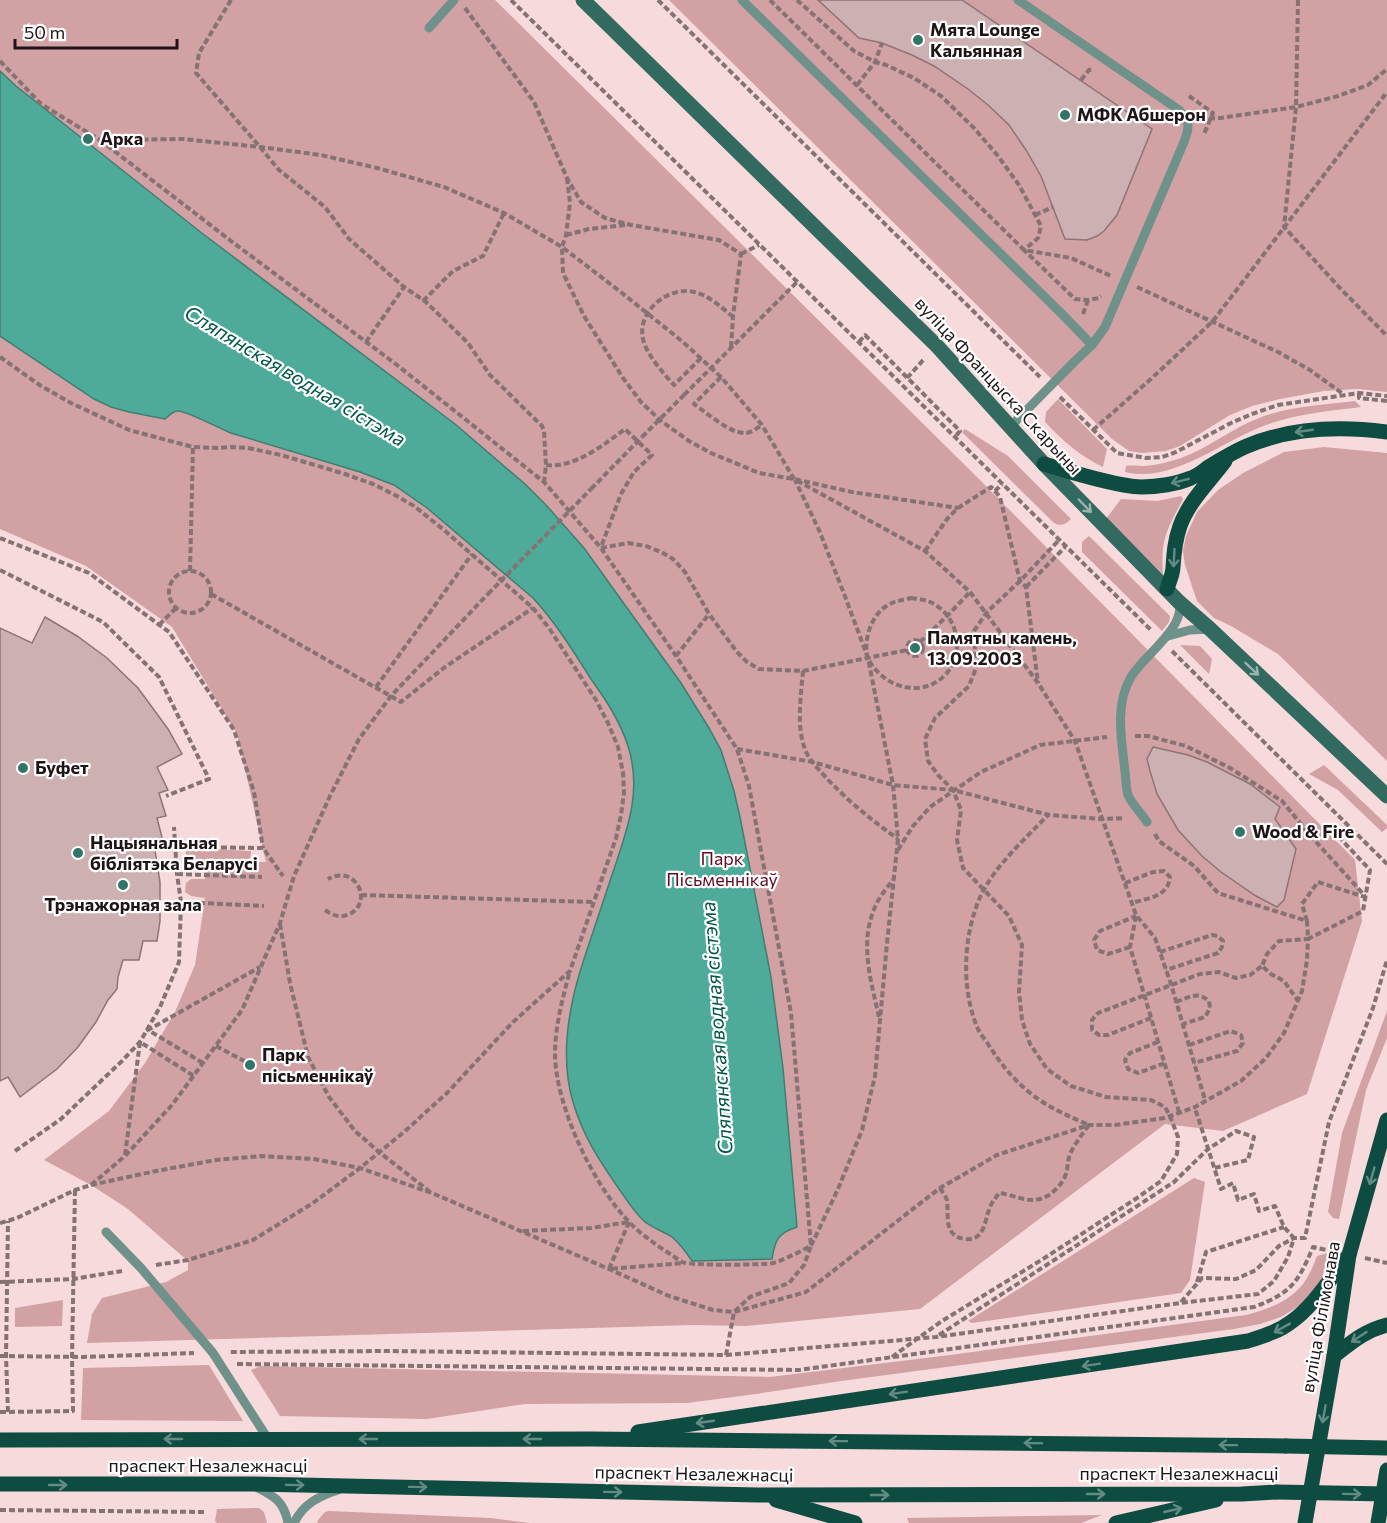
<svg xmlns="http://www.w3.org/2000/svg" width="1387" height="1523" viewBox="0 0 1387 1523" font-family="Commissioner,sans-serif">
<rect width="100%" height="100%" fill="#f7dadb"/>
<g fill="#d1a1a3">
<polygon points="0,0 495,0 982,482 1355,860 1362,921 1307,1094 1223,1131 1165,1124 920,1309 746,1326 692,1325 87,1343 92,1314 102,1298 166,1282 188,1270 188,1261 128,1209 91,1185 44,1160 109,1111 145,1063 175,1012 195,965 205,898 191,896 185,892 186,883 191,879 205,879 204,870 186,870 186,848 251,851 250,862 266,862 237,734 172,627 86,566 0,529"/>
<polygon points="669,0 1387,0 1387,392 1358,389 1324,391 1280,399 1252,406 1230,415 1180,446 1166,451 1142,453 1129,451 1112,439"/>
<path d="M1058 399 1107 449 1103 467C1080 456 1063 441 1045 422L1046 412Z"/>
<path d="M1355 401 1361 407C1329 411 1296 414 1266 425 1223 440 1173 484 1125 472L1126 466C1133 465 1138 466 1145 466 1157 465 1169 462 1181 458 1209 448 1232 428 1259 418 1289 406 1324 405 1355 401Z"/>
<path d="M965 429 1008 456 1071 519C1066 524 1061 527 1054 523L962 432Z"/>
<polygon points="1324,447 1387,453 1387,761 1278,654 1231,626 1214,618 1197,601 1185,565 1183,551 1186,536 1192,523 1197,512 1218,490 1243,473 1284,452"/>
<path d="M1181 496 1183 499C1168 528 1160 539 1163 574L1106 519 1121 499 1157 501Z"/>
<polygon points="1089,536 1170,616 1169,622 1162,631 1082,552 1082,542"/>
<polygon points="1180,645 1200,646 1212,659 1209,674"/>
<polygon points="1324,765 1387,825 1387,828 1382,832 1338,790 1309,774"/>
<polygon points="1387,1011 1387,1038 1366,1090 1339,1219 1333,1218 1328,1212 1342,1133"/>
<polygon points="1194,1178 1205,1182 1190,1280 1181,1293 972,1323 968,1321"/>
<path d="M1331 1252 1320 1283 1299 1306 1281 1317 1260 1324 1234 1329 841 1381 756 1394 687 1403 525 1404 427 1419 280 1416 251 1370 261 1366 770 1377 950 1355 1246 1315C1269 1309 1294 1300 1307 1278 1311 1271 1314 1264 1317 1256Z"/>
<polygon points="63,1300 62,1326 15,1327 15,1308"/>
<polygon points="209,1365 243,1421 81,1420 83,1368"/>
<polygon points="259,1508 264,1512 267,1523 217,1523 215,1521 217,1509"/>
<polygon points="329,1511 491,1518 530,1523 317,1523 318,1520 325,1512"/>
<polygon points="1102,1515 1081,1523 909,1523 907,1518"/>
</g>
<path fill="#4fab99" stroke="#417e72" stroke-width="1.5" d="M0 71 16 86 203 234 455 424 525 484 546 505 584 548 681 683 709 728 721 750 734 791 740 817 771 977 783 1068 797 1227C778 1233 775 1240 772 1259L692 1261C686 1252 680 1244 672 1237 663 1231 652 1228 644 1221 634 1212 627 1200 619 1189 599 1160 583 1136 573 1102 559 1055 569 1004 584 959 593 932 602 905 611 878 626 833 643 793 628 746 620 721 606 700 591 679 573 651 556 623 533 598L427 508 394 485 360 472 231 433C220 429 186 410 177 411 172 412 169 415 165 419L129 412 111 407 94 399 0 336Z"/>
<g fill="#cdb1b2" stroke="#8e7475" stroke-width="1.5">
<polygon points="818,0 962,0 1152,129 1117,215 1104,231 1097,236 1087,240 1065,239 1041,176 1026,150 1009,125 988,105 968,89 934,66 912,55 882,43 859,38"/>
<polygon points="45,617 77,636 107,658 138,688 168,729 182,754 157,767 168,790 159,793 166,816 157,818 163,841 154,844 160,882 160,921 157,941 143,941 139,960 123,960 118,977 117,989 108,1000 96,1022 78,1047 57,1069 20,1097 8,1077 0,1081 0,628 32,643"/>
<polygon points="1153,747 1188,755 1207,762 1250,784 1280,807 1275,819 1296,849 1284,900 1277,907 1256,896 1221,872 1202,856 1178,830 1157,794 1150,771 1147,759"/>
</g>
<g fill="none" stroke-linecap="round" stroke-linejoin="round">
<g stroke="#857273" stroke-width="4" stroke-dasharray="6 3" stroke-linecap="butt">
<polyline points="231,0 199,53 196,73 260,147 279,170 325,207 349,239 404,287 426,302 468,343 490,375 542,426 544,431 546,465 544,482"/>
<polyline points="511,0 1152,631"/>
<polyline points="658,0 1040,377"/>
<polyline points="770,0 1024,250 1071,258 1111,276"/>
<polyline points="797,0 854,51 875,62 886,65 914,78 941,96 974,128 998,156 1019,185 1041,226 1038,238 1024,250 1075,299 1088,300 1099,298 1101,296"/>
<polyline points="1298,0 1296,107 1284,227 1339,287 1387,336"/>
<polyline points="465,8 534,102 567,178 581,202 605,218 631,225 719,240 741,254 733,316 731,348"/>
<polyline points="0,61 41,104 100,140 183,139 260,147 321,155 377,168 444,187 504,213 562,247 622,293 683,342 721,377 762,425 794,479 925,551 970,592 1038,683 1075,741 1136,915 1155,938 1171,984 1205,1100"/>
<polyline points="1081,80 1089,70 1093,69"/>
<polyline points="857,85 875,62 882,43"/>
<polyline points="1189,96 1213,113 1204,134"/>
<polyline points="1200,119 1220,118 1296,107 1338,96 1368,85 1387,69"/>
<polyline points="100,140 231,241 397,365 544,482 601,548 676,656 737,749 749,786 791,1013 811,1246 804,1265 789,1283 750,1297 734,1312 726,1355 386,1351 229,1352"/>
<polyline points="567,178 570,203 566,235 562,247 563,273 584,316 623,378 641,402 661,421 689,441 711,453 759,473 794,479 852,492 958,508"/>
<polyline points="1035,215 1053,207"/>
<polyline points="566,235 589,229 625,225"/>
<polyline points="741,254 759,245"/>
<polyline points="1137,287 1278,352 1310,370 1343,394"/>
<polyline points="423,301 453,271 483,256 504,213"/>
<polyline points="1083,314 1088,300"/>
<polyline points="366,342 404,287"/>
<polyline points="859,342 865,335 960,431 955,437"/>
<polyline points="0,357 41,386 71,403 129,430 193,447 218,448 232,447 248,448 281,455 345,474 373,484 395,495 414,506 444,530 533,608 549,628 596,700 608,723 618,747 623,773 624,793 621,815 616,838 570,971 512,1023 448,1092 404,1132 360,1168 313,1203 253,1240 188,1260 156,1265"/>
<path d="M701 358 674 385C664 374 646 354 643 339 637 314 663 290 688 291 705 292 720 306 732 316"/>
<path d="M721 377 694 404C707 413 729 433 745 433 751 433 757 428 762 425"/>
<polyline points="907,378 925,358"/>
<polyline points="1359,393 1359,398 1387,401"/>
<polyline points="684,395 797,282"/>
<polyline points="1060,397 1117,453 1146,458 1162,457 1176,452 1231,423 1252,414 1278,405 1359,393 1387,396"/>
<polyline points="1093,430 1152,378 1213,321 1387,92"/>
<path d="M546 465C573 469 605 444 625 429L652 455 634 472 621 494 601 547"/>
<polyline points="591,489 642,437"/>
<polyline points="995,491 1000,497 1020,581 1026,587 1038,683"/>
<polyline points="0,538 89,573 169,632 234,730 254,792 263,848"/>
<polyline points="601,548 628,543 646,546 661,552 673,559 685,572 709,614 737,652 747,662 759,669 803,671 907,650"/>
<polyline points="925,551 947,519 958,508 991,487 995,491 1002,484"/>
<polyline points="0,570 103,622 159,677 209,779 166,796"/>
<polyline points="190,571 193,447"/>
<circle cx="190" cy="592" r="21"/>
<polyline points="1026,587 1065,547"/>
<polyline points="211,594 401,702 445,667 533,608"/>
<path d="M911 598C920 599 929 600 937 606 959 620 964 655 946 674 927 695 895 691 877 671 873 668 869 661 867 656 864 639 871 617 885 607 893 601 902 600 911 598Z"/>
<polyline points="159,625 176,608"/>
<circle cx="915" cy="648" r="8"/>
<polyline points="920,642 948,615 970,592"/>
<polyline points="1172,651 1387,864"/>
<polyline points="676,656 709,614"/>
<path d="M803 671C801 695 796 726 805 749 808 758 815 765 821 772 844 798 870 819 898 839"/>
<polyline points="376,687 472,554"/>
<polyline points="1135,736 1148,736 1186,746 1230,768 1282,801 1309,834 1365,896"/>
<polyline points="737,749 813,762 893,785 953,790 1049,815 1102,819 1125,818"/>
<polyline points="1155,834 1159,841 1194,866 1218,893 1307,921 1308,939 1363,911 1370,870 1340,838 1350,828"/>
<polyline points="176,847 263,848 283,876"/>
<polyline points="898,850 913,826 930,807 981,772 1040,745 1107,737"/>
<polyline points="177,874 262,877"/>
<path d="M1125 883 1153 872 1164 871 1170 877C1168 897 1148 898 1132 903"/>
<polyline points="361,895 593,902"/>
<polyline points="181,902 264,906"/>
<path d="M325 910C332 915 339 918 347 915 375 905 357 863 328 879"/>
<polyline points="1136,916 1130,947 1179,1112"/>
<polyline points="1307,921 1302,904 1318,882 1365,897"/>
<polyline points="280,924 290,983 308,1057 329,1097 355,1131 379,1152 429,1191"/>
<polyline points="1130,947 1108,954 1097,950 1094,940 1100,931 1136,916"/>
<polyline points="1160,952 1212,935 1218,936 1223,941 1222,947 1218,953 1166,970"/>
<path d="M569 974C562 1001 555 1027 555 1055 556 1107 594 1187 631 1224 642 1235 654 1243 667 1252 672 1255 677 1259 682 1262 691 1266 763 1265 773 1263 786 1259 799 1252 811 1246L838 1189 862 1130 875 1076 887 943 898 839 893 785 868 658 843 591 819 530 795 480"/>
<path d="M1176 1002C1190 997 1197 991 1209 1001L1210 1008 1205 1017 1183 1024"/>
<path d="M879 1017C871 981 859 943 875 907 879 897 887 888 893 880"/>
<polyline points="1151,1018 1108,1035 1099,1035 1092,1030 1092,1020 1098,1013 1200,974 1219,972 1236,978 1250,975 1262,966"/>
<polyline points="1158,1042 1130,1053 1125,1060 1128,1069 1138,1073 1165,1063"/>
<polyline points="1189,1045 1231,1031 1241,1035 1243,1043 1237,1051 1194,1063"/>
<polyline points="216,1046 248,1063"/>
<polyline points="203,1063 148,1030 260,967"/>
<polyline points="15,1151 61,1119 122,1061 140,1042 160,1007 179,962 181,902 177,874 174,827"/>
<polyline points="125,1155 140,1042 194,1076"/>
<polyline points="91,1185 156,1171 216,1160 261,1156 314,1159 360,1168 432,1193 609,1269 669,1296 713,1310 734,1312 806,1292 940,1188 997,1155 1089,1125 1115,1125 1165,1118 1195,1107 1241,1081 1266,1058 1284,1033 1302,991 1307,960 1308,939 1279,941 1267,954 1262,966 1271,974 1284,981 1298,1001"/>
<path d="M940 1188C942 1192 946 1196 947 1200 949 1216 943 1236 965 1239 971 1240 978 1238 981 1232 986 1225 986 1217 989 1210 991 1203 995 1199 999 1193 1012 1194 1026 1203 1040 1199 1052 1196 1065 1182 1067 1170 1068 1163 1068 1158 1071 1152 1076 1142 1083 1133 1089 1125 1068 1116 1047 1107 1029 1092 1011 1077 1001 1064 988 1044 985 1039 980 1034 978 1029 960 988 963 931 983 891 999 862 1025 839 1048 815"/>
<polyline points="629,1222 609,1269 683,1263"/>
<polyline points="0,1223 17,1218 75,1190 91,1185 125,1156 172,1105 242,1010 280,923 294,876 330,796 359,739 391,696 488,594"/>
<polyline points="523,1231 591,1228 629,1222"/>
<polyline points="1365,1258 1387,1263"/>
<polyline points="0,1282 73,1279 122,1271"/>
<polyline points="1197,1282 1206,1252 1284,1227"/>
<polyline points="1181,1302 1202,1278 1236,1279 1256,1270 1279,1246 1294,1238 1305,1238 1329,1122 1373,1008 1387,960"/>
<polyline points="939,1335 1174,1182 1208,1149 1236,1131 1254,1137 1248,1160 1214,1168"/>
<polyline points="726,1355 936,1337 1180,1303 1258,1294 1274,1281 1288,1257 1294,1238 1284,1227 1275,1206 1259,1211 1254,1194 1238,1200 1233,1183 1221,1189 1195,1108"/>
<polyline points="0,1356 83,1357 194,1353"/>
<polyline points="892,1357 942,1321 1043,1259 1137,1198 1161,1181 1177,1154 1178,1137 1170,1116 1165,1107 1151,1100 1106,1097 1071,1086 1047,1069 1030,1044 1022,1020 1019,992 1022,945 1009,916 963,868 957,840 961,810 953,790 938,775 928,761 925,739 935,718 969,686 976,668 974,631 987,612 1020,581 1059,540"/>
<path d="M237 1364 799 1370 1254 1307C1291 1293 1298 1283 1313 1247L1331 1251"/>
<polyline points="0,1412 73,1411 72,1357 75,1190"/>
<polyline points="8,1412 6,1356 8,1221"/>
<polyline points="0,1510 206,1512"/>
</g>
<g stroke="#6e9189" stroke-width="9">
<polyline points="742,0 1062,314 1092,345 1075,361 1010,427"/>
<path d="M1018 0 1179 110C1190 123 1190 126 1184 142L1105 327 1092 345"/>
<polyline points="429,28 454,0"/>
<polyline points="1168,636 1190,630 1210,629"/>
<path d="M1147 822C1142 814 1131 803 1128 795 1126 789 1126 779 1125 772 1122 741 1114 705 1131 677 1143 656 1186 628 1179 602"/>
<polyline points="106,1232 141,1268 213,1353 268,1439"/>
<path d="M256 1487C274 1496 284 1501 288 1523"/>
<path d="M294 1523C303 1504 319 1496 338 1490"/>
</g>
<polyline stroke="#326a5f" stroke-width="15" points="583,0 937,346 1044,464 1179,602 1210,629 1387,796"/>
<g stroke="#0e4c42" stroke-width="15">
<path d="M1044 464C1070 472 1096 480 1124 485 1129 486 1136 487 1142 487 1157 487 1177 484 1191 478 1197 476 1202 472 1207 468 1220 460 1233 452 1247 446 1292 427 1340 426 1387 432"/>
<path d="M1167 589C1169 582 1173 574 1173 567 1174 552 1175 540 1180 526 1189 501 1210 481 1225 461"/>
<path d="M1334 1356C1352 1342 1364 1331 1387 1325"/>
<path d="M638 1432 1248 1341C1263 1336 1278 1332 1291 1322 1313 1307 1332 1276 1349 1255"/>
<polyline points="0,1440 590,1439 1286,1446"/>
<polyline points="0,1484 251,1484 758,1495 1242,1494 1276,1492"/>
<polyline points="776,1500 855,1523"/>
<polyline points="1116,1523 1216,1500"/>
<polyline points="1305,1523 1334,1356 1349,1255 1387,1120"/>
<polyline points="1378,1523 1387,1470"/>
</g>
<g stroke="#857273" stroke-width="4" stroke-dasharray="6 3" stroke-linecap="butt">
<polyline points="642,437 684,395"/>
<polyline points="488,594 591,489"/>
</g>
<g stroke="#0e4c42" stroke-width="15">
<polyline points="1286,1446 1387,1448"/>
<polyline points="1276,1492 1387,1494"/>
</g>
</g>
<defs><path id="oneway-shaft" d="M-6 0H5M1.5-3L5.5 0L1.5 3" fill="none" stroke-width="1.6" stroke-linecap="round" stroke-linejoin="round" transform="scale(1.5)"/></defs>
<g stroke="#628b84">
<use href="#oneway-shaft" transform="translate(1304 431) rotate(172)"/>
<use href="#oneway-shaft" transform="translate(1180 481) rotate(166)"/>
<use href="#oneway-shaft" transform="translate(1174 558) rotate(93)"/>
<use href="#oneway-shaft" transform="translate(1372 1176) rotate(106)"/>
<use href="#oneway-shaft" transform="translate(1282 1328) rotate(151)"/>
<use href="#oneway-shaft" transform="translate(1359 1337) rotate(147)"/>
<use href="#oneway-shaft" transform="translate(1091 1365) rotate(171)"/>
<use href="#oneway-shaft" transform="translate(898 1393) rotate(171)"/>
<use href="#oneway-shaft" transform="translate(1324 1414) rotate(100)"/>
<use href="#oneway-shaft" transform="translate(705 1422) rotate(172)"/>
<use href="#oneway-shaft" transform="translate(173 1439) rotate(180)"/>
<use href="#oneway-shaft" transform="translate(368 1439) rotate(180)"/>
<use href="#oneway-shaft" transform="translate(532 1439) rotate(-180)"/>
<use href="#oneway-shaft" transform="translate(838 1441) rotate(-179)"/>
<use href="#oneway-shaft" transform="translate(1033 1443) rotate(-179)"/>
<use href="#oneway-shaft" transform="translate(1228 1445) rotate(-179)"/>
<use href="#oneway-shaft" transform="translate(58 1485)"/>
<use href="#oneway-shaft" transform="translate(295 1485) rotate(1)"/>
<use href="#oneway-shaft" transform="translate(418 1487) rotate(1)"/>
<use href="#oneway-shaft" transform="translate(613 1492) rotate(1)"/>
<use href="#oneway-shaft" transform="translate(1096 1494)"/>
<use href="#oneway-shaft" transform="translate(1352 1494) rotate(1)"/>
<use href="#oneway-shaft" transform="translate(880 1495)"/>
<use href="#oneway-shaft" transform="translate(1173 1510) rotate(-13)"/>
</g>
<g stroke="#98b4af">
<use href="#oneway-shaft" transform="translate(1085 506) rotate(46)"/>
<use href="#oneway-shaft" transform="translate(1252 669) rotate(43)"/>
</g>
<g fill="#317568" stroke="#fff" stroke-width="2">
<circle cx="918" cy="40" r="6"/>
<circle cx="1065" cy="115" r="6"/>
<circle cx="88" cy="139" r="6"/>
<circle cx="915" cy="648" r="6"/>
<circle cx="23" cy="768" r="6"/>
<circle cx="1240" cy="832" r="6"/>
<circle cx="78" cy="853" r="6"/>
<circle cx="123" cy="885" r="6"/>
<circle cx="250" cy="1065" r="6"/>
</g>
<g text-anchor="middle" stroke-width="4.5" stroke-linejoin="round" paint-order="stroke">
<g font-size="18" font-weight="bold" fill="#1f1516" stroke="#fff" text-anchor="start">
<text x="930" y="36">Мята Lounge<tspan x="930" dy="21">Кальянная</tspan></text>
<text x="1077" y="121">МФК Абшерон</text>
<text x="100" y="145">Арка</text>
<text x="927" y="644">Памятны камень,<tspan x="927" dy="21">13.09.2003</tspan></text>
<text x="35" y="774">Буфет</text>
<text x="1252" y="838">Wood &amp; Fire</text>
<text x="90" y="849">Нацыянальная<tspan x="90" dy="21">бібліятэка Беларусі</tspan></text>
<text x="123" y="911" text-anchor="middle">Трэнажорная зала</text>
<text x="262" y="1061">Парк<tspan x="262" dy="21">пісьменнікаў</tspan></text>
</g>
<g font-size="18" fill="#1f1516" stroke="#fff">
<text transform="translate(998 386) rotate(47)" y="6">вуліца Францыска Скарыны</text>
<text transform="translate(1321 1317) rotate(-80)" y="6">вуліца Філімонава</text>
<text x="208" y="1472">праспект Незалежнасці</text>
<text transform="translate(694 1474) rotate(1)" y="6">праспект Незалежнасці</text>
<text x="1179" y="1480">праспект Незалежнасці</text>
</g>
<g font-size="18" fill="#64081f" stroke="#fff">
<text x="722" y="865">Парк<tspan x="722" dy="21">Пісьменнікаў</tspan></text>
</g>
<g font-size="20" font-style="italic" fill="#015549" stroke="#fff">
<text transform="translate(295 376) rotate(31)" y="7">Сляпянская водная сістэма</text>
<text transform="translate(717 1028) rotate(-94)" y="7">Сляпянская водная сістэма</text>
</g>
</g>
<path d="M15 39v9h162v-9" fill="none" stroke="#1f1516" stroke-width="3"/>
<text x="24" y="39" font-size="18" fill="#1f1516" stroke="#ffffff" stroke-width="4.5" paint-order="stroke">50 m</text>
</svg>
